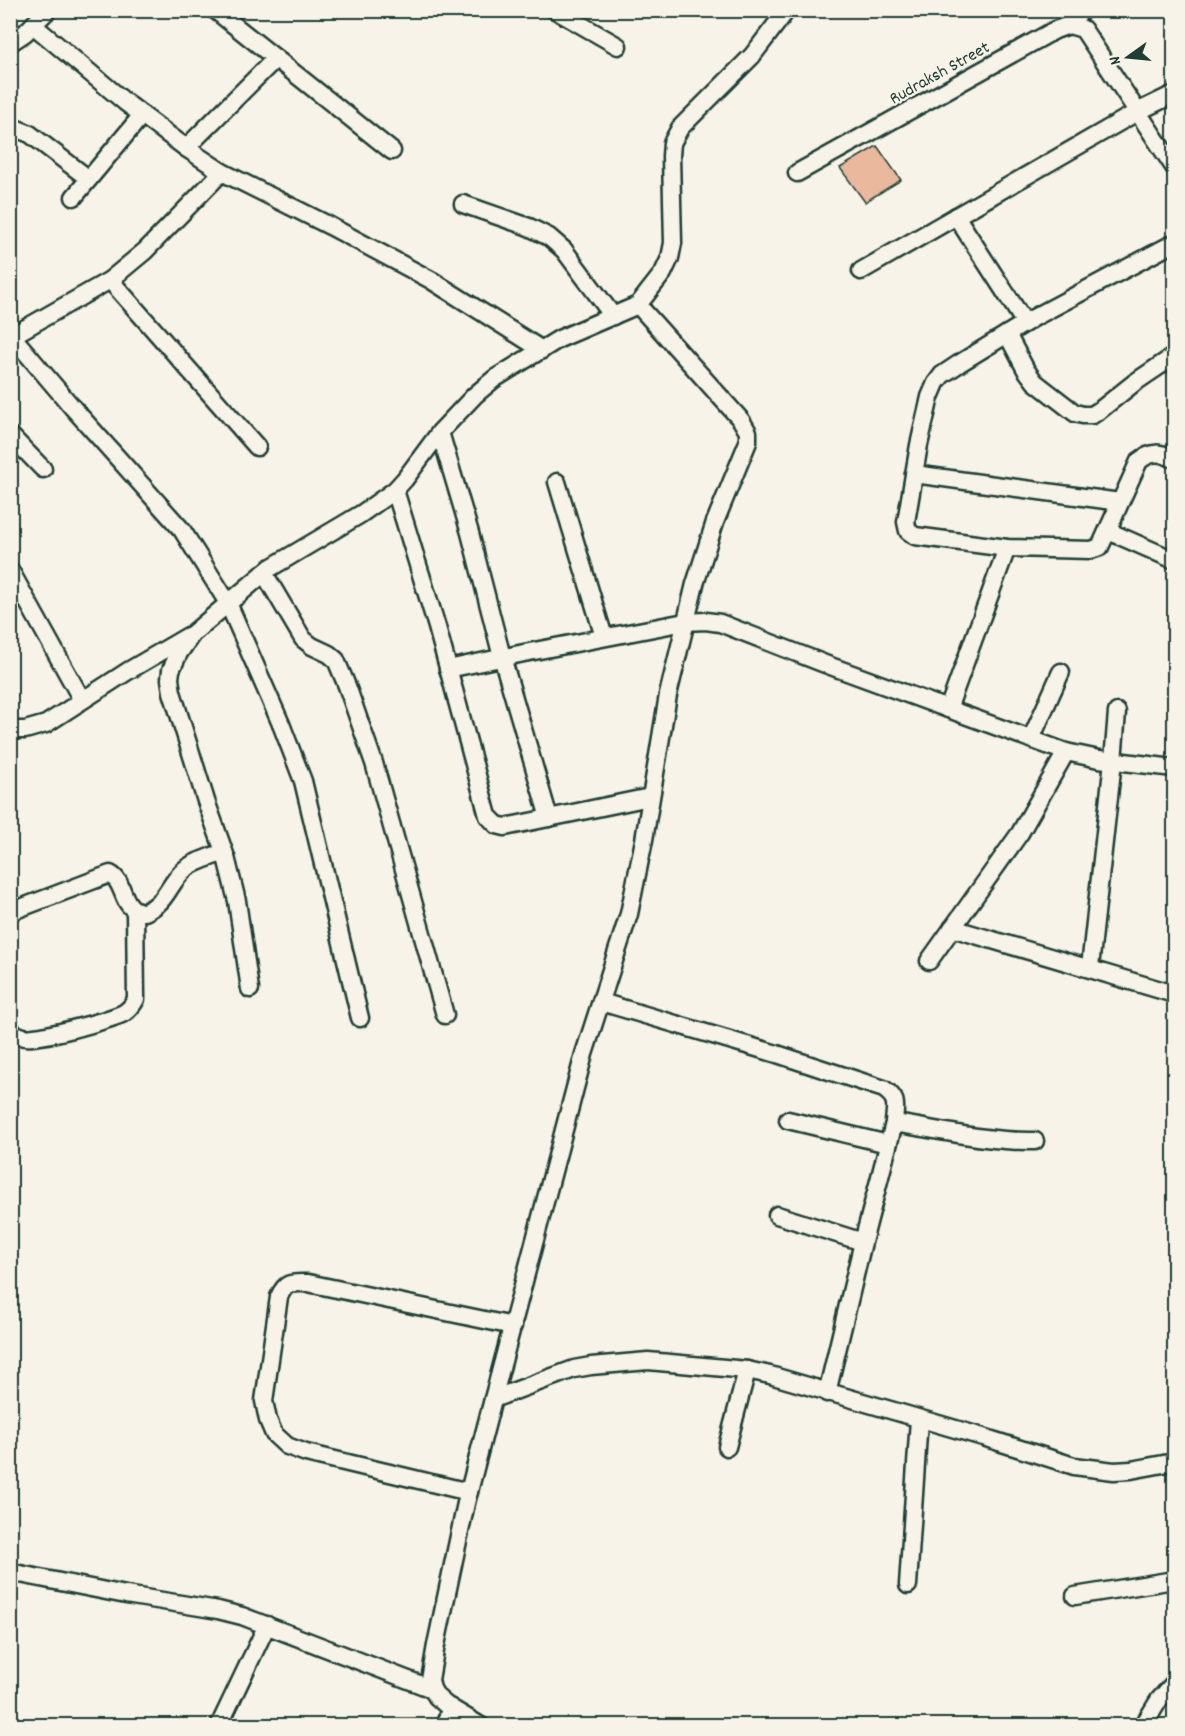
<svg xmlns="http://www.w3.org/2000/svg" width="1185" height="1736" viewBox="0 0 1185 1736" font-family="Dekko,sans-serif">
<rect width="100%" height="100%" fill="#f7f3e8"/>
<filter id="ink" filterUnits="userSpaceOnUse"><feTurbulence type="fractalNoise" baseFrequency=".0167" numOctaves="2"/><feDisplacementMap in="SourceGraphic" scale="12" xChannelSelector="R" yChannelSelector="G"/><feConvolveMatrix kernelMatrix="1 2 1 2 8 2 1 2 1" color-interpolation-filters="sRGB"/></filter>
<g filter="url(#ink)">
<polygon fill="#eab89c" stroke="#1f3d34" stroke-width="1.5" points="877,146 901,180 865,202 840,168"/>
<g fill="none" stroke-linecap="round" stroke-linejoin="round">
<defs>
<g id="street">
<polyline points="215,10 392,151"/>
<polyline points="555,10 618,46"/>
<polyline points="33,25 125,102 186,148 222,172 330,226 431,280 542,350"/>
<polyline points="1069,25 1082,10"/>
<polyline points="10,43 25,33 48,10"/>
<polyline points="10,126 30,134 89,179"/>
<polyline points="186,148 275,59"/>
<polyline points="797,173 1055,30 1069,25 1083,29 1174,167"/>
<polyline points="74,197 142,115"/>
<polyline points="463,204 529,227 549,237 564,250 613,316"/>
<polyline points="956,216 1025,323"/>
<path d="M1174 243 1035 317 960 363 942 375 936 383 930 397 919 445 906 522 908 531 915 536 1007 548 1091 550 1100 547 1139 461C1152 451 1160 452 1174 459"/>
<polyline points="861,271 1137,112 1174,94"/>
<polyline points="110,280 257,447"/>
<polyline points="1007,334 1026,370 1035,382 1075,413 1083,415 1092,415 1100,410 1134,383 1174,356"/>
<polyline points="12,336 73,408 182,530 228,603 281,724 303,781 360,1018"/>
<polyline points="10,337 110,280 145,251 222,172"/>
<polyline points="440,432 470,533 502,657 549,818"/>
<polyline points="10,435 43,469"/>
<polyline points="914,474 1120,502"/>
<polyline points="557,482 604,637"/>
<polyline points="395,490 437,627 488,816 497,825 505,827 650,797"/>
<polyline points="1108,531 1174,560"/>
<polyline points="10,570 82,700"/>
<polyline points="264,573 303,639 312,646 329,654 336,660 347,686 374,763 445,1015"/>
<polyline points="448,669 524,653 685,622 706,621 720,623 825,664 1066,752 1099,759 1174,768"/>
<polyline points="948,709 1007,548"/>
<polyline points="10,730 25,730 46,724 128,671 188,636"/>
<polyline points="1031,739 1061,672"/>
<path d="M10 912 110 874C124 881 121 902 135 910 138 911 142 912 145 912 168 901 167 886 184 870 194 861 212 857 224 852"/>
<polyline points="952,928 1174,994"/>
<polyline points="929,961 1020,833 1066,752"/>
<polyline points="1090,967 1113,761 1117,712"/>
<polyline points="250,989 237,901 226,857 206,801 172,692 170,679 171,670 179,653 192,634 270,568 361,514 395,490 405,479 440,432 475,395 494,379 559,339 638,305 663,273 670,258 673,243 671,156 672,143 680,128 752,56 787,10"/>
<path d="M601 1002 777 1054 884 1089C899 1100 895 1105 894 1123L863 1242 827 1393"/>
<path d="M10 1032C14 1033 19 1036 24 1037 38 1040 109 1020 124 1013 130 1009 133 1005 136 999L135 910"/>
<polyline points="788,1120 888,1144"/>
<path d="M894 1123C940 1130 988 1142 1035 1141"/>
<polyline points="777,1215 863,1242"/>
<polyline points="493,1399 574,1369 591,1366 648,1361 747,1370 770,1375 983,1437 1074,1466 1114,1471 1131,1470 1174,1462"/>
<polyline points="727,1447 747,1370"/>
<path d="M469 1492 306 1453 287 1446 274 1434 268 1420 264 1401 279 1297C286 1281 292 1283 308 1283L513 1326"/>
<polyline points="10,1572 126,1595 218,1610 242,1616 432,1689"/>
<polyline points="908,1585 919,1419"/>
<polyline points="1075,1596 1174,1580"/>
<polyline points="219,1726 267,1625"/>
<polyline points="444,1726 451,1708"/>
<polyline points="481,1726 446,1705 437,1697 432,1689 430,1680 436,1645 466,1503 493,1399 584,1054 629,914 644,840 668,695 695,584 715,522 748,442 748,432 741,420 638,305"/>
<polyline points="1143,1726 1159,1700 1174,1683"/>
</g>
</defs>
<use href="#street" stroke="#1f3d34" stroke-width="21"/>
<use href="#street" stroke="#f7f3e8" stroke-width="16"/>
</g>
</g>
<g text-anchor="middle" stroke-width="4.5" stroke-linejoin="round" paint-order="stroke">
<g font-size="18" fill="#1f3d34" stroke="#f7f3e8">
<text transform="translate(939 72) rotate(-29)" y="6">Rudraksh Street</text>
</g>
</g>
<rect width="1185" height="1736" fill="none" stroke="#f7f3e8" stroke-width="36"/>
<rect x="18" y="18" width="1149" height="1700" fill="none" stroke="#1f3d34" stroke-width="2" filter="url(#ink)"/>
<g transform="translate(1128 57) rotate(255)" stroke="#f7f3e8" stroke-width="4.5" paint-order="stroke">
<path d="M0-4.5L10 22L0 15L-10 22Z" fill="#1f3d34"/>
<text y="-9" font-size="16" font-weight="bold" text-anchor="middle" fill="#1f3d34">N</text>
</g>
</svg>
